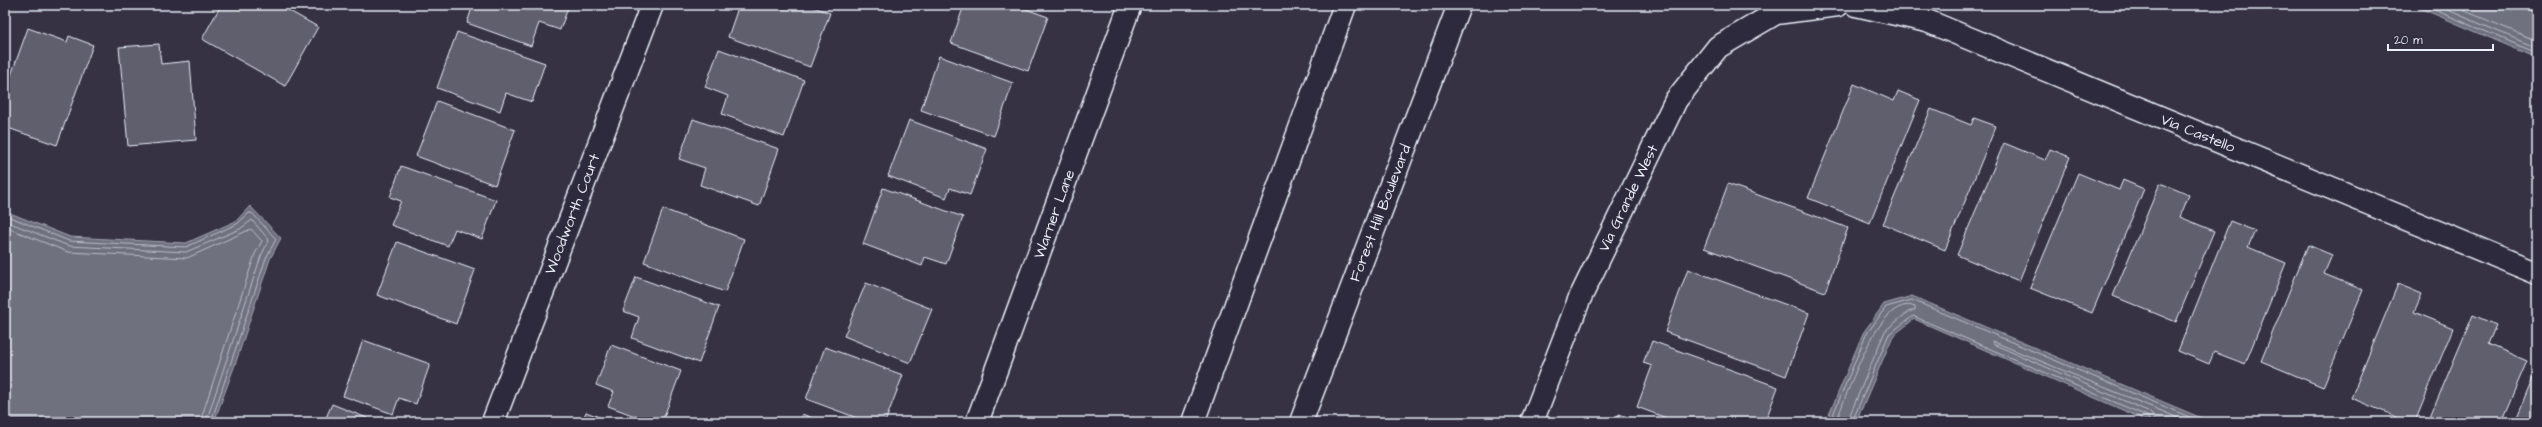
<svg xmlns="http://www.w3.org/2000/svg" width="2542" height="427" viewBox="0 0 2542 427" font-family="'Architects Daughter',sans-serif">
<rect width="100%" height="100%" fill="#363244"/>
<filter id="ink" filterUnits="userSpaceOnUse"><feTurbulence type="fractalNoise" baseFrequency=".025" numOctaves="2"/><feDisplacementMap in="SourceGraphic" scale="8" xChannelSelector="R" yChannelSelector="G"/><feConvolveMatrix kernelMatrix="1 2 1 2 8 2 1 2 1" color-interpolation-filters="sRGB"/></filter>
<g filter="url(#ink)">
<g fill="#70717f" stroke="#a0a4af">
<polygon points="2413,5 2537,5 2537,58"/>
<polygon points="250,206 281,238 270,259 236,362 214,422 5,422 5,211 70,237 186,243 236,221"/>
<polygon points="1912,296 2211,422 2150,422 1914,319 1893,336 1856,422 1826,422 1863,333 1884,304"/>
</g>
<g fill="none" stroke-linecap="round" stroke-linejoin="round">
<g stroke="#b8bec8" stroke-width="1">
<polyline points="2423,5 2537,53"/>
<polyline points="2436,5 2537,48"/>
<polyline points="2451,5 2537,41"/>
<polyline points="5,215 69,241 186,247 237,224 249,213 252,213 276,239 266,258 211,422"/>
<polyline points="5,221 69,246 186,252 240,229 252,220 269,240 261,256 206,422"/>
<polyline points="5,227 68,252 187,258 251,229 262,241 255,254 200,422"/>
<polyline points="1830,422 1866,335 1886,307 1912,300 2201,422"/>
<path d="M1836 422C1846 398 1879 291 1915 307V310L1908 312 1885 331 1847 422"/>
<polyline points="1852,422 1889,334 1913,316 2147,416 2150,422"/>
<polyline points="2155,422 2154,416 2150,412 1993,344 1992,341 2188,422"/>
</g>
</g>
<g fill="#605e6e" stroke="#e8f1f8">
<polygon points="221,5 279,5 318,27 285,86 202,39"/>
<polygon points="473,5 569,5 560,30 539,23 531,46 467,23"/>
<polygon points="739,5 808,5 830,13 810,67 728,37"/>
<polygon points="964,5 1015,5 1048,17 1028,71 951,43"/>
<polygon points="28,28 67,42 69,36 93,45 57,145 5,127 5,92"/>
<polygon points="457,32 545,63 532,102 506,93 500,111 437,88"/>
<polygon points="159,44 161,64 190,61 196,140 128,146 119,47"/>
<polygon points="719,49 804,80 784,137 722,114 728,96 705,87"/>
<polygon points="939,56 1013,83 994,136 921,110"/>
<polygon points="1854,84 1894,101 1898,91 1920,100 1870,223 1808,198"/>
<polygon points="437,101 515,130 495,185 416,156"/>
<polygon points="1931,109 1971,125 1974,118 1996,126 1945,250 1883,224"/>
<polygon points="693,119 779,149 759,206 700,185 705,168 679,159"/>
<polygon points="909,120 987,149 970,195 950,188 946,198 888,176"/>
<polygon points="2004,143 2045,160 2050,149 2070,157 2019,281 1957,255"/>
<polygon points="401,166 496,200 482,239 455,229 448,246 391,225 401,201 390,197"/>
<polygon points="2078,173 2119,190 2123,180 2144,189 2092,313 2030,288"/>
<polygon points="2160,183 2189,195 2180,217 2214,231 2176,322 2113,296"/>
<polygon points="1728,184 1848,228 1825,292 1704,248"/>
<polygon points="883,188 963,217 946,264 925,257 922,266 863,244"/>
<polygon points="663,209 744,239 725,292 644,262"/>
<polygon points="2230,221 2255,231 2248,247 2286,263 2245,364 2214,352 2209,364 2178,351"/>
<polygon points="397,242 475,270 456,324 377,295"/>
<polygon points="2308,245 2332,255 2324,274 2363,290 2323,387 2261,361"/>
<polygon points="1688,269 1809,313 1786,376 1665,332"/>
<polygon points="636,277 719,307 699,363 632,338 639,317 623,311"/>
<polygon points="866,283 932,309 910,363 844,336"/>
<polygon points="2398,284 2422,294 2414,312 2453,328 2415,422 2409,422 2351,398"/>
<polygon points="2473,315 2496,325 2488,344 2527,361 2501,422 2428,422"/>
<polygon points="363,340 430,364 416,404 399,398 393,414 343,396"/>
<polygon points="1652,341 1778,387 1765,422 1677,422 1637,407 1652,366 1643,363"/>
<polygon points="611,345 681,371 662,422 651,422 608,406 614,392 596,385"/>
<polygon points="825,347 903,375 885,422 868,422 806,399"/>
<polygon points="2537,368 2537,422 2515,422"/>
<polygon points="332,404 377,422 324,422"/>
<polygon points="586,412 612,422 582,422"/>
<polygon points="802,414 822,422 798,422"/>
<polygon points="1619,414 1642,422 1616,422"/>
</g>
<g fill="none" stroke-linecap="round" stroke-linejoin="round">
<defs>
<g id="minor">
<polyline points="1856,5 1927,21 2537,273"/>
<polyline points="493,422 652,5"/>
<polyline points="977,422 1130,5"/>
<polyline points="1532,422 1579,300 1676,100 1718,47 1776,13 1838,5"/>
</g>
<g id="major">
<polyline points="1193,422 1345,5"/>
<polyline points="1301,422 1459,5"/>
</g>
</defs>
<use href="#minor" stroke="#e8f1f8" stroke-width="25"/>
<use href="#major" stroke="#e8f1f8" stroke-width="25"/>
<use href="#minor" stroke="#2f2a3d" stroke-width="22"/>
<use href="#major" stroke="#2f2a3d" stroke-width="22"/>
</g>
</g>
<g text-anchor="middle" stroke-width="3.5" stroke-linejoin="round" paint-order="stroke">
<g font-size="15" fill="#e8f1f8" stroke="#2f2a3d">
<text transform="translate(2198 133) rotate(22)" y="5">Via Castello</text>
<text transform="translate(1628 198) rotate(-64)" y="5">Via Grande West</text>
<text transform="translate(1380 213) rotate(-69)" y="5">Forest Hill Boulevard</text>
<text transform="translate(572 214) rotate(-69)" y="5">Woodworth Court</text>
<text transform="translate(1054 214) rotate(-70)" y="5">Warner Lane</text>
</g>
</g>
<rect width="2542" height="427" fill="none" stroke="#2f2a3d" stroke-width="20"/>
<rect x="10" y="10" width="2522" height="407" fill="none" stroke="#e8f1f8" stroke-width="1.5" filter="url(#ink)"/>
<path d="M2388 44v6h105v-6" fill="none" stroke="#e8f1f8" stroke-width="2"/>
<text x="2394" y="44" font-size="12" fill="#e8f1f8" stroke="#2f2a3d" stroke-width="3" paint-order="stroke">20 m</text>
</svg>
